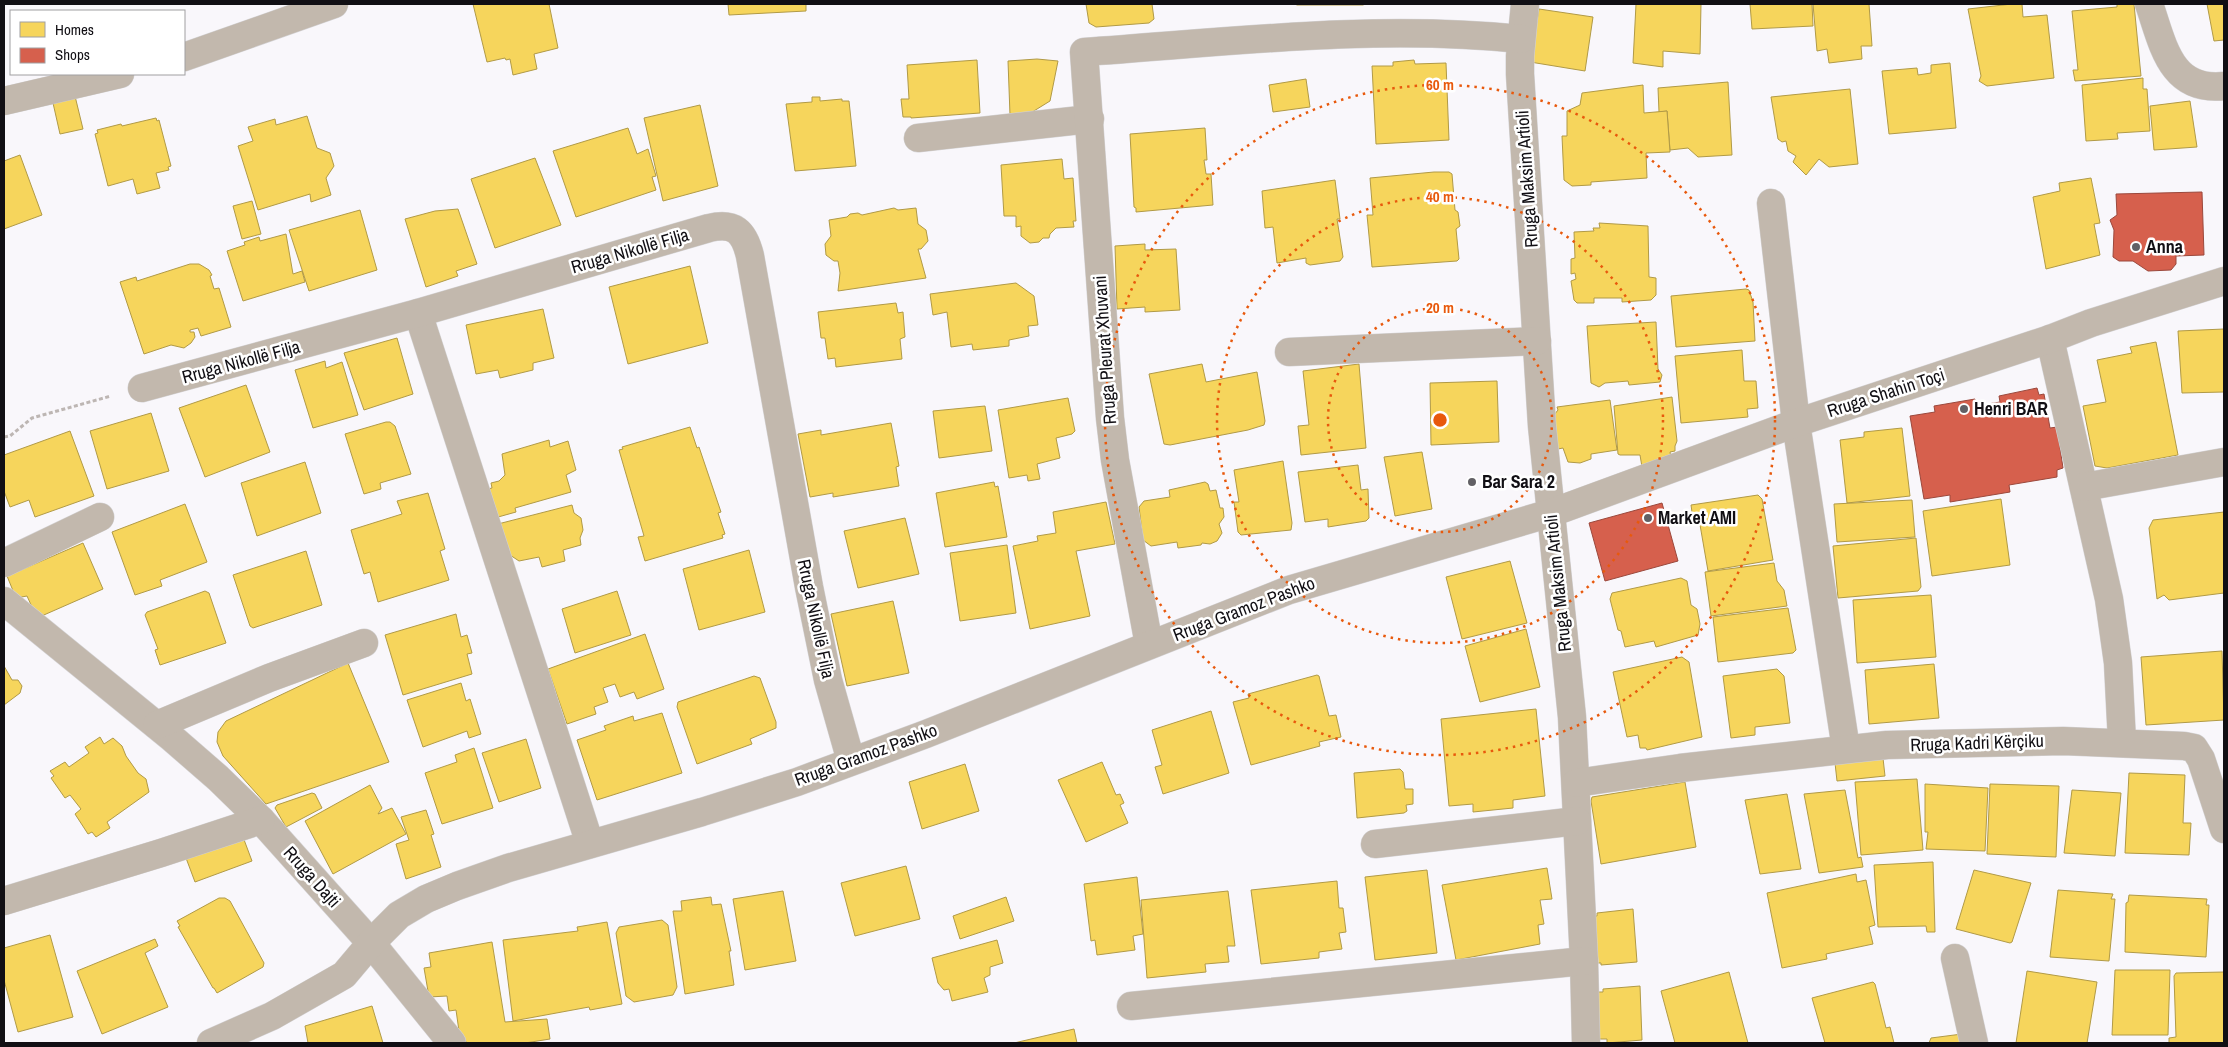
<svg xmlns="http://www.w3.org/2000/svg" width="2228" height="1047" viewBox="0 0 2228 1047" font-family="'Archivo Narrow',sans-serif">
<rect width="100%" height="100%" fill="#f9f7fb"/>
<g fill="#f6d55c" stroke="#b19a46">
<polygon points="473,4 549,4 558,48 534,54 537,69 513,75 510,59 506,60 505,58 487,62"/>
<polygon points="728,4 806,4 806,11 729,15"/>
<polygon points="1086,4 1152,4 1154,19 1149,23 1096,27 1089,23"/>
<rect x="1297" y="4" width="66" height="1"/>
<polygon points="1636,4 1701,4 1700,54 1663,51 1663,67 1633,63"/>
<polygon points="1750,4 1812,4 1813,26 1752,29"/>
<polygon points="1813,4 1869,4 1872,46 1861,46 1862,59 1829,63 1827,49 1817,51"/>
<polygon points="2012,4 2022,4 2023,17 2047,15 2054,78 1987,86 1979,81 1981,76 1968,9"/>
<polygon points="2117,4 2134,4 2141,76 2075,81 2073,70 2078,70 2072,11 2117,7"/>
<polygon points="2207,4 2224,4 2224,40 2214,41"/>
<polygon points="1539,9 1593,17 1585,71 1530,62"/>
<polygon points="1037,59 1058,61 1050,101 1029,114 1010,115 1008,61"/>
<polygon points="977,60 980,113 911,118 911,117 903,117 901,99 909,99 907,65"/>
<polygon points="1414,60 1415,64 1446,63 1449,140 1376,144 1372,66 1393,66 1393,62"/>
<polygon points="1950,63 1956,128 1889,134 1882,71 1917,68 1918,75 1931,73 1931,65"/>
<polygon points="2143,78 2143,89 2147,89 2150,131 2117,133 2118,139 2086,141 2082,85"/>
<polygon points="1306,79 1310,107 1273,112 1269,85"/>
<polygon points="1728,82 1732,155 1698,157 1688,148 1670,150 1667,111 1659,112 1658,88"/>
<polygon points="1643,85 1644,113 1667,111 1670,152 1646,153 1647,178 1591,182 1591,185 1572,186 1564,180 1562,136 1567,136 1567,111 1580,105 1582,93"/>
<polygon points="1850,89 1858,164 1829,167 1819,159 1806,175 1793,162 1796,156 1788,151 1786,141 1782,142 1778,139 1771,97"/>
<polygon points="75,96 83,129 60,134 53,103"/>
<polygon points="812,97 820,97 820,101 842,99 842,101 849,101 856,166 795,171 786,104 812,102"/>
<polygon points="2190,101 2197,147 2154,150 2150,106"/>
<polygon points="700,105 718,186 663,201 644,118"/>
<polygon points="307,116 317,148 330,153 334,166 326,178 331,195 311,202 310,194 258,210 238,146 253,141 248,127 275,119 276,125"/>
<polygon points="156,118 157,121 159,120 171,166 168,167 169,170 156,173 160,188 137,194 133,179 108,186 95,134 98,133 97,130 121,124 122,126"/>
<polygon points="628,128 637,154 648,149 656,176 652,177 656,190 576,217 553,151"/>
<polygon points="1205,128 1207,160 1204,160 1206,174 1211,174 1213,205 1136,212 1136,208 1134,207 1130,134"/>
<polygon points="20,155 42,215 4,229 4,161"/>
<polygon points="535,158 561,225 495,248 471,179"/>
<polygon points="1062,159 1064,179 1073,178 1076,221 1073,221 1074,227 1056,228 1050,234 1049,238 1043,238 1039,242 1030,243 1021,236 1021,226 1016,227 1016,216 1004,216 1001,165"/>
<polygon points="1434,172 1449,172 1452,174 1455,210 1458,212 1460,226 1456,229 1459,259 1457,261 1372,267 1367,215 1373,215 1370,178"/>
<polygon points="2091,178 2100,223 2094,224 2100,255 2046,269 2033,197 2060,191 2059,183"/>
<polygon points="1335,180 1340,219 1337,219 1343,257 1340,261 1310,265 1306,263 1306,258 1277,263 1273,227 1265,228 1262,191"/>
<polygon points="252,201 261,234 242,239 233,206"/>
<polygon points="894,208 898,210 916,208 918,224 926,230 928,241 921,249 918,249 926,278 838,291 840,273 838,261 834,261 826,255 825,244 831,236 829,220 847,217 850,214 858,213 862,215"/>
<polygon points="458,209 477,264 456,271 458,276 426,287 405,219 435,211"/>
<polygon points="360,210 377,270 309,291 289,230"/>
<polygon points="1599,223 1648,226 1649,277 1656,278 1656,295 1651,300 1622,302 1622,298 1594,298 1594,303 1577,303 1574,300 1571,281 1576,279 1575,273 1571,274 1571,259 1575,258 1574,232 1594,231 1593,228 1600,228"/>
<polygon points="286,234 293,274 302,271 305,282 243,301 227,251 245,245 244,242 259,237 260,241"/>
<polygon points="1145,244 1145,250 1176,249 1180,310 1145,312 1145,307 1117,309 1115,246"/>
<polygon points="190,264 199,264 209,270 212,275 210,276 214,289 219,288 231,327 201,336 198,328 190,330 190,332 194,332 195,337 191,343 184,348 171,345 144,354 120,282 136,277 137,281"/>
<polygon points="690,266 708,343 628,364 609,287"/>
<polygon points="1016,283 1034,296 1038,325 1028,326 1029,336 1009,340 1009,346 973,350 972,344 951,347 947,312 933,315 930,294"/>
<polygon points="1746,289 1749,290 1753,302 1755,341 1676,347 1671,296"/>
<polygon points="896,303 898,313 903,312 905,337 900,339 902,359 836,367 835,358 828,359 825,338 821,338 818,312"/>
<polygon points="543,309 554,358 533,363 533,370 500,378 498,370 476,374 466,325"/>
<polygon points="1656,322 1658,369 1662,375 1660,382 1629,385 1628,381 1605,383 1599,387 1591,383 1587,326"/>
<polygon points="2224,329 2224,392 2182,393 2178,331"/>
<polygon points="397,338 413,394 364,410 344,353"/>
<polygon points="2156,342 2178,455 2107,468 2095,466 2083,406 2106,402 2097,360 2132,353 2130,347"/>
<polygon points="1742,350 1744,381 1756,381 1758,408 1747,409 1748,417 1681,423 1675,356"/>
<polygon points="325,361 326,368 342,362 358,415 313,428 295,370"/>
<polygon points="1202,364 1206,382 1257,372 1265,421 1264,425 1248,430 1170,445 1164,444 1149,374"/>
<polygon points="1359,364 1366,448 1301,455 1298,426 1309,425 1303,371"/>
<polygon points="1497,381 1499,442 1431,445 1430,383"/>
<polygon points="246,385 270,452 205,477 179,408"/>
<polygon points="1672,397 1677,441 1675,446 1675,451 1670,452 1672,463 1642,467 1640,455 1620,455 1618,454 1614,406"/>
<polygon points="1068,398 1075,431 1072,434 1056,438 1060,458 1037,464 1040,479 1028,481 1027,475 1009,478 998,410"/>
<polygon points="1610,400 1617,450 1591,454 1591,459 1580,463 1568,462 1563,448 1558,449 1552,432 1554,415 1558,410 1557,407"/>
<polygon points="985,406 992,451 939,458 933,411"/>
<polygon points="151,413 169,471 107,489 90,431"/>
<polygon points="386,422 390,422 395,426 411,474 380,483 381,489 364,494 345,434"/>
<polygon points="891,423 899,466 896,467 899,486 833,497 833,493 810,497 798,434 821,430 821,435"/>
<polygon points="690,427 697,448 699,447 721,512 718,513 725,534 722,535 723,538 645,561 638,537 644,536 619,450 623,449 622,447"/>
<polygon points="1902,428 1910,496 1847,503 1840,440 1864,437 1864,432"/>
<polygon points="70,431 94,496 35,517 29,500 10,507 4,491 4,455"/>
<polygon points="549,440 550,447 568,441 576,470 566,475 571,492 515,508 516,512 491,519 484,490 492,488 491,483 499,481 505,475 502,454"/>
<polygon points="1422,452 1432,509 1395,516 1384,457"/>
<polygon points="1283,461 1292,523 1291,530 1241,535 1238,532 1234,502 1239,502 1234,470"/>
<polygon points="305,462 321,513 257,536 241,483"/>
<polygon points="1358,465 1361,490 1368,489 1369,518 1366,521 1328,527 1328,519 1305,522 1298,472"/>
<polygon points="994,482 995,487 998,486 1007,537 945,547 936,493"/>
<polygon points="1205,482 1208,484 1210,491 1216,490 1220,508 1223,508 1224,517 1219,524 1222,533 1217,541 1210,544 1202,543 1201,545 1178,548 1177,542 1151,546 1143,540 1139,507 1144,501 1170,497 1169,490"/>
<polygon points="428,493 445,549 440,551 449,580 378,602 370,572 364,574 351,530 402,514 397,501"/>
<polygon points="1758,495 1762,499 1773,560 1708,571 1699,519 1693,519 1691,505"/>
<polygon points="2001,499 2010,565 1932,576 1923,511"/>
<polygon points="1912,500 1915,537 1837,542 1834,504"/>
<polygon points="1106,502 1115,544 1076,551 1090,616 1030,629 1013,546 1038,541 1037,536 1056,533 1053,512"/>
<polygon points="185,504 207,562 160,580 162,586 135,595 112,532"/>
<polygon points="572,505 574,513 581,518 583,530 580,538 581,545 563,550 565,561 542,567 539,557 519,561 510,555 494,525"/>
<polygon points="2224,512 2224,593 2169,600 2164,595 2157,599 2149,528 2153,520"/>
<polygon points="905,518 919,574 858,588 844,531"/>
<polygon points="1916,538 1921,587 1918,591 1838,598 1833,546"/>
<polygon points="83,543 103,589 37,618 27,596 16,598 7,576"/>
<polygon points="1007,545 1016,613 960,621 950,553"/>
<polygon points="749,550 765,612 699,630 683,569"/>
<polygon points="306,551 322,605 253,628 250,626 233,575"/>
<polygon points="1510,561 1527,623 1462,639 1446,577"/>
<polygon points="1774,563 1777,581 1784,590 1787,606 1711,616 1705,572"/>
<polygon points="1681,578 1687,581 1691,605 1697,609 1700,624 1698,635 1656,647 1654,641 1625,647 1621,631 1618,630 1610,599 1612,593"/>
<polygon points="205,591 209,593 226,643 160,665 155,650 158,649 145,615 147,612"/>
<polygon points="617,591 631,635 575,653 562,609"/>
<polygon points="1931,595 1936,657 1857,663 1853,600"/>
<polygon points="893,601 909,673 847,686 831,614"/>
<polygon points="1788,608 1796,650 1793,653 1718,662 1713,617"/>
<polygon points="456,614 461,637 467,635 472,653 467,654 472,674 403,695 385,635"/>
<polygon points="1526,629 1540,687 1480,702 1465,646"/>
<polygon points="645,634 664,689 637,699 634,692 620,697 615,684 603,688 608,702 594,707 596,714 567,724 548,669"/>
<polygon points="2222,651 2224,720 2146,725 2141,657"/>
<polygon points="1682,657 1689,662 1702,737 1647,750 1646,748 1640,748 1638,735 1627,737 1613,672"/>
<polygon points="348,663 389,762 266,804 223,756 217,742 218,732 226,721"/>
<polygon points="1934,664 1939,718 1869,724 1865,670"/>
<polygon points="4,666 12,680 18,680 22,686 20,693 4,705"/>
<polygon points="1777,669 1784,676 1790,723 1755,727 1755,735 1731,738 1723,676"/>
<polygon points="1317,675 1319,676 1329,716 1336,715 1341,737 1319,742 1320,746 1251,765 1233,702 1249,698 1248,694"/>
<polygon points="754,676 760,678 776,722 776,728 750,739 752,744 697,764 677,707 678,702"/>
<polygon points="461,683 466,701 470,699 481,734 469,738 467,731 423,747 407,700"/>
<polygon points="1536,709 1545,796 1513,800 1513,808 1473,812 1473,804 1449,806 1441,719"/>
<polygon points="1211,711 1229,773 1163,794 1155,767 1162,765 1152,730"/>
<polygon points="662,713 682,773 597,800 577,740 606,730 604,726 633,716 634,721"/>
<polygon points="100,737 104,744 113,738 122,746 126,756 138,773 146,779 149,792 107,822 110,828 96,837 92,832 88,834 75,814 81,809 70,795 65,798 51,778 54,776 50,771 65,762 69,767 89,753 85,747"/>
<polygon points="526,739 541,788 499,802 482,753"/>
<polygon points="474,748 493,808 442,824 425,773 457,762 455,755"/>
<polygon points="1883,758 1885,776 1837,781 1835,763"/>
<polygon points="1102,762 1116,795 1120,794 1124,803 1120,805 1128,823 1086,842 1058,780"/>
<polygon points="965,764 979,811 922,829 909,782"/>
<polygon points="1400,769 1403,772 1405,789 1413,789 1413,804 1406,805 1407,811 1404,813 1357,818 1354,773"/>
<polygon points="2129,773 2185,775 2183,823 2191,823 2189,855 2125,853"/>
<polygon points="1917,779 1923,850 1861,855 1855,782"/>
<polygon points="1685,782 1696,847 1601,864 1591,801 1592,797"/>
<polygon points="1925,784 1988,788 1985,851 1926,849 1928,832 1925,832"/>
<polygon points="1990,784 2059,786 2056,857 1987,854"/>
<polygon points="370,785 382,808 378,814 392,808 406,834 333,874 305,821"/>
<polygon points="1845,790 1858,858 1861,857 1863,867 1819,873 1804,794"/>
<polygon points="2072,790 2121,793 2115,856 2064,853"/>
<polygon points="312,793 315,794 322,808 286,827 275,808 277,805"/>
<polygon points="1787,794 1801,869 1760,874 1745,800"/>
<polygon points="426,810 434,834 431,835 441,867 406,879 396,844 409,840 401,817"/>
<polygon points="243,837 252,861 195,882 186,858"/>
<polygon points="1933,862 1935,932 1927,932 1926,926 1878,927 1874,865"/>
<polygon points="906,866 920,919 855,936 841,883"/>
<polygon points="1547,868 1552,899 1540,900 1544,924 1538,925 1540,944 1456,960 1442,885"/>
<polygon points="1427,870 1437,953 1375,960 1365,877"/>
<polygon points="1974,870 2031,883 2012,942 2010,943 1956,929"/>
<polygon points="1856,874 1857,882 1866,880 1875,925 1869,927 1873,944 1826,954 1827,959 1782,968 1767,893"/>
<polygon points="1137,877 1143,934 1133,936 1135,950 1097,955 1095,940 1091,941 1084,884"/>
<polygon points="1337,881 1339,908 1343,908 1346,932 1339,933 1342,949 1319,952 1319,958 1261,964 1251,890"/>
<polygon points="2058,890 2113,894 2111,899 2115,899 2109,961 2050,957"/>
<polygon points="783,891 796,961 745,970 733,899"/>
<polygon points="1228,891 1235,946 1227,946 1229,962 1205,964 1206,972 1147,978 1141,900"/>
<polygon points="2129,895 2207,899 2206,905 2209,905 2206,957 2125,952 2126,903 2128,902"/>
<polygon points="711,897 712,905 721,904 731,951 729,951 734,985 685,994 673,911 682,911 681,901"/>
<polygon points="1006,897 1014,921 960,939 953,916"/>
<polygon points="219,898 225,898 230,901 264,963 263,967 217,993 214,988 213,988 178,927 180,926 177,921"/>
<polygon points="1633,909 1637,962 1601,965 1601,963 1594,963 1590,916 1597,916 1597,913"/>
<polygon points="662,920 668,925 677,987 673,995 634,1002 626,996 616,933 619,927"/>
<polygon points="607,922 622,1004 590,1010 589,1007 513,1021 503,940 578,931 577,927"/>
<polygon points="50,935 73,1017 18,1032 4,980 4,948"/>
<polygon points="155,939 158,946 145,953 168,1007 102,1034 77,971"/>
<polygon points="997,940 1003,963 990,967 990,975 984,978 988,992 952,1001 949,989 944,990 938,983 932,958"/>
<polygon points="492,942 505,1022 547,1019 550,1039 525,1043 467,1043 459,1031 456,1010 449,1011 447,996 429,997 424,968 431,967 429,953"/>
<polygon points="2115,970 2170,970 2168,1035 2112,1035"/>
<polygon points="2027,971 2097,982 2087,1043 2016,1043"/>
<polygon points="1729,972 1748,1043 1675,1043 1661,991"/>
<polygon points="2224,972 2224,1043 2169,1043 2169,1038 2176,1037 2174,976 2176,973"/>
<polygon points="1873,982 1875,984 1886,1028 1890,1027 1894,1043 1825,1043 1812,998"/>
<polygon points="1640,986 1642,1040 1607,1043 1607,1039 1599,1039 1596,992 1603,992 1603,989"/>
<polygon points="372,1006 383,1043 308,1043 305,1026"/>
<polygon points="1074,1029 1077,1043 1014,1043"/>
<polygon points="1962,1034 1965,1043 1929,1043 1931,1038"/>
</g>
<g fill="#d6604d" stroke="#9b483c">
<polygon points="2202,192 2204,255 2176,256 2176,264 2171,270 2148,271 2133,261 2119,261 2113,257 2114,230 2110,220 2117,215 2116,194"/>
<polygon points="2037,388 2039,395 2044,394 2050,428 2057,427 2063,468 2057,470 2057,477 2009,485 2010,492 1950,502 1950,495 1924,499 1910,416 1935,412 1934,406 1975,399 1976,406 2000,402 1999,396"/>
<polygon points="1662,503 1678,561 1605,581 1589,523"/>
</g>
<g fill="none" stroke-linecap="round" stroke-linejoin="round">
<defs>
<g id="minor">
<polyline points="1525,4 1520,56 1520,74 1542,426 1572,717 1584,961 1586,1043"/>
<path d="M2149 4C2163 44 2170 92 2224 86"/>
<polyline points="184,57 334,4"/>
<polyline points="4,101 120,74"/>
<polyline points="918,138 1090,119"/>
<polyline points="1771,203 1796,423 1846,749"/>
<polyline points="418,313 590,844"/>
<polyline points="2050,339 2109,599 2118,663 2122,742"/>
<polyline points="1289,352 1537,341"/>
<path d="M142 388 418 313 709 228C734 222 744 231 750 256L809 587 828 680 851 761"/>
<polyline points="2084,487 2224,462"/>
<polyline points="4,563 100,517"/>
<polyline points="4,601 172,738 218,778 261,820 371,943 452,1043"/>
<path d="M1149 645 1115 460 1110 418 1084 52C1230 42 1375 24 1521 39"/>
<polyline points="157,725 269,678 364,643"/>
<polyline points="1576,783 1680,768 1887,745 2063,741 2184,746 2194,748 2201,759 2224,829"/>
<polyline points="1375,844 1577,821"/>
<polyline points="4,901 161,853 261,820"/>
<polyline points="1955,958 1974,1043"/>
<polyline points="1131,1006 1584,961"/>
<polyline points="211,1043 272,1016 344,975 371,943 399,915 426,899 457,886 508,868 702,812 797,782 926,734 1289,590 1551,513 1796,423 2050,339 2091,323 2224,281"/>
</g>
</defs>
<use href="#minor" stroke="#d4d3d5" stroke-width="29"/>
<polyline stroke="#bdb6b3" stroke-width="3" stroke-dasharray="4 2.5" stroke-linecap="butt" points="4,437 10,436 32,418 111,396"/>
<use href="#minor" stroke="#c2b8ad" stroke-width="28"/>
</g>
<g fill="none" stroke="#e8590c" stroke-width="2.5" stroke-dasharray="2.5 5">
<circle cx="1440" cy="420" r="112"/>
<circle cx="1440" cy="420" r="223"/>
<circle cx="1440" cy="420" r="335"/>
</g>
<g fill="#626065" stroke="#fff" stroke-width="2">
<circle cx="2136" cy="247" r="5"/>
<circle cx="1964" cy="409" r="5"/>
<circle cx="1472" cy="482" r="5"/>
<circle cx="1648" cy="518" r="5"/>
</g>
<g text-anchor="middle" stroke-width="5" stroke-linejoin="round" paint-order="stroke">
<g font-size="18" fill="#110f14" stroke="#fff">
<text transform="translate(1527 179) rotate(-94)" y="6">Rruga Maksim Artioli</text>
<text transform="translate(630 251) rotate(-16)" y="6">Rruga Nikollë Filja</text>
<text transform="translate(1105 350) rotate(-94)" y="6">Rruga Pleurat Xhuvani</text>
<text transform="translate(241 362) rotate(-15)" y="6">Rruga Nikollë Filja</text>
<text transform="translate(1886 393) rotate(-18)" y="6">Rruga Shahin Toçi</text>
<text transform="translate(1558 583) rotate(-96)" y="6">Rruga Maksim Artioli</text>
<text transform="translate(1244 609) rotate(-21)" y="6">Rruga Gramoz Pashko</text>
<text transform="translate(816 619) rotate(78)" y="6">Rruga Nikollë Filja</text>
<text transform="translate(1977 743) rotate(-2)" y="6">Rruga Kadri Kërçiku</text>
<text transform="translate(866 755) rotate(-20)" y="6">Rruga Gramoz Pashko</text>
<text transform="translate(312 877) rotate(48)" y="6">Rruga Dajti</text>
</g>
<g font-size="18" font-weight="bold" fill="#110f14" stroke="#fff" text-anchor="start">
<text x="2146" y="253">Anna</text>
<text x="1974" y="415">Henri BAR</text>
<text x="1482" y="488">Bar Sara 2</text>
<text x="1658" y="524">Market AMI</text>
</g>
</g>
<circle cx="1440" cy="420" r="8" fill="#e8590c" stroke="#fff" stroke-width="2.5"/>
<g font-size="15" text-anchor="middle" font-weight="bold" fill="#e8590c" stroke="#fff" stroke-width="5" stroke-linejoin="round" paint-order="stroke">
<text x="1440" y="90">60 m</text>
<text x="1440" y="202">40 m</text>
<text x="1440" y="313">20 m</text>
</g>
<rect width="2228" height="1047" fill="none" stroke="#110f14" stroke-width="10"/>
<rect x="10" y="10" width="175" height="65" fill="#ffffff" stroke="#a09fa1"/>
<rect x="20" y="22" width="25" height="15" fill="#f6d55c" stroke="#a09fa1"/>
<text x="55" y="35" font-size="15" fill="#110f14">Homes</text>
<rect x="20" y="48" width="25" height="15" fill="#d6604d" stroke="#a09fa1"/>
<text x="55" y="60" font-size="15" fill="#110f14">Shops</text>
</svg>
